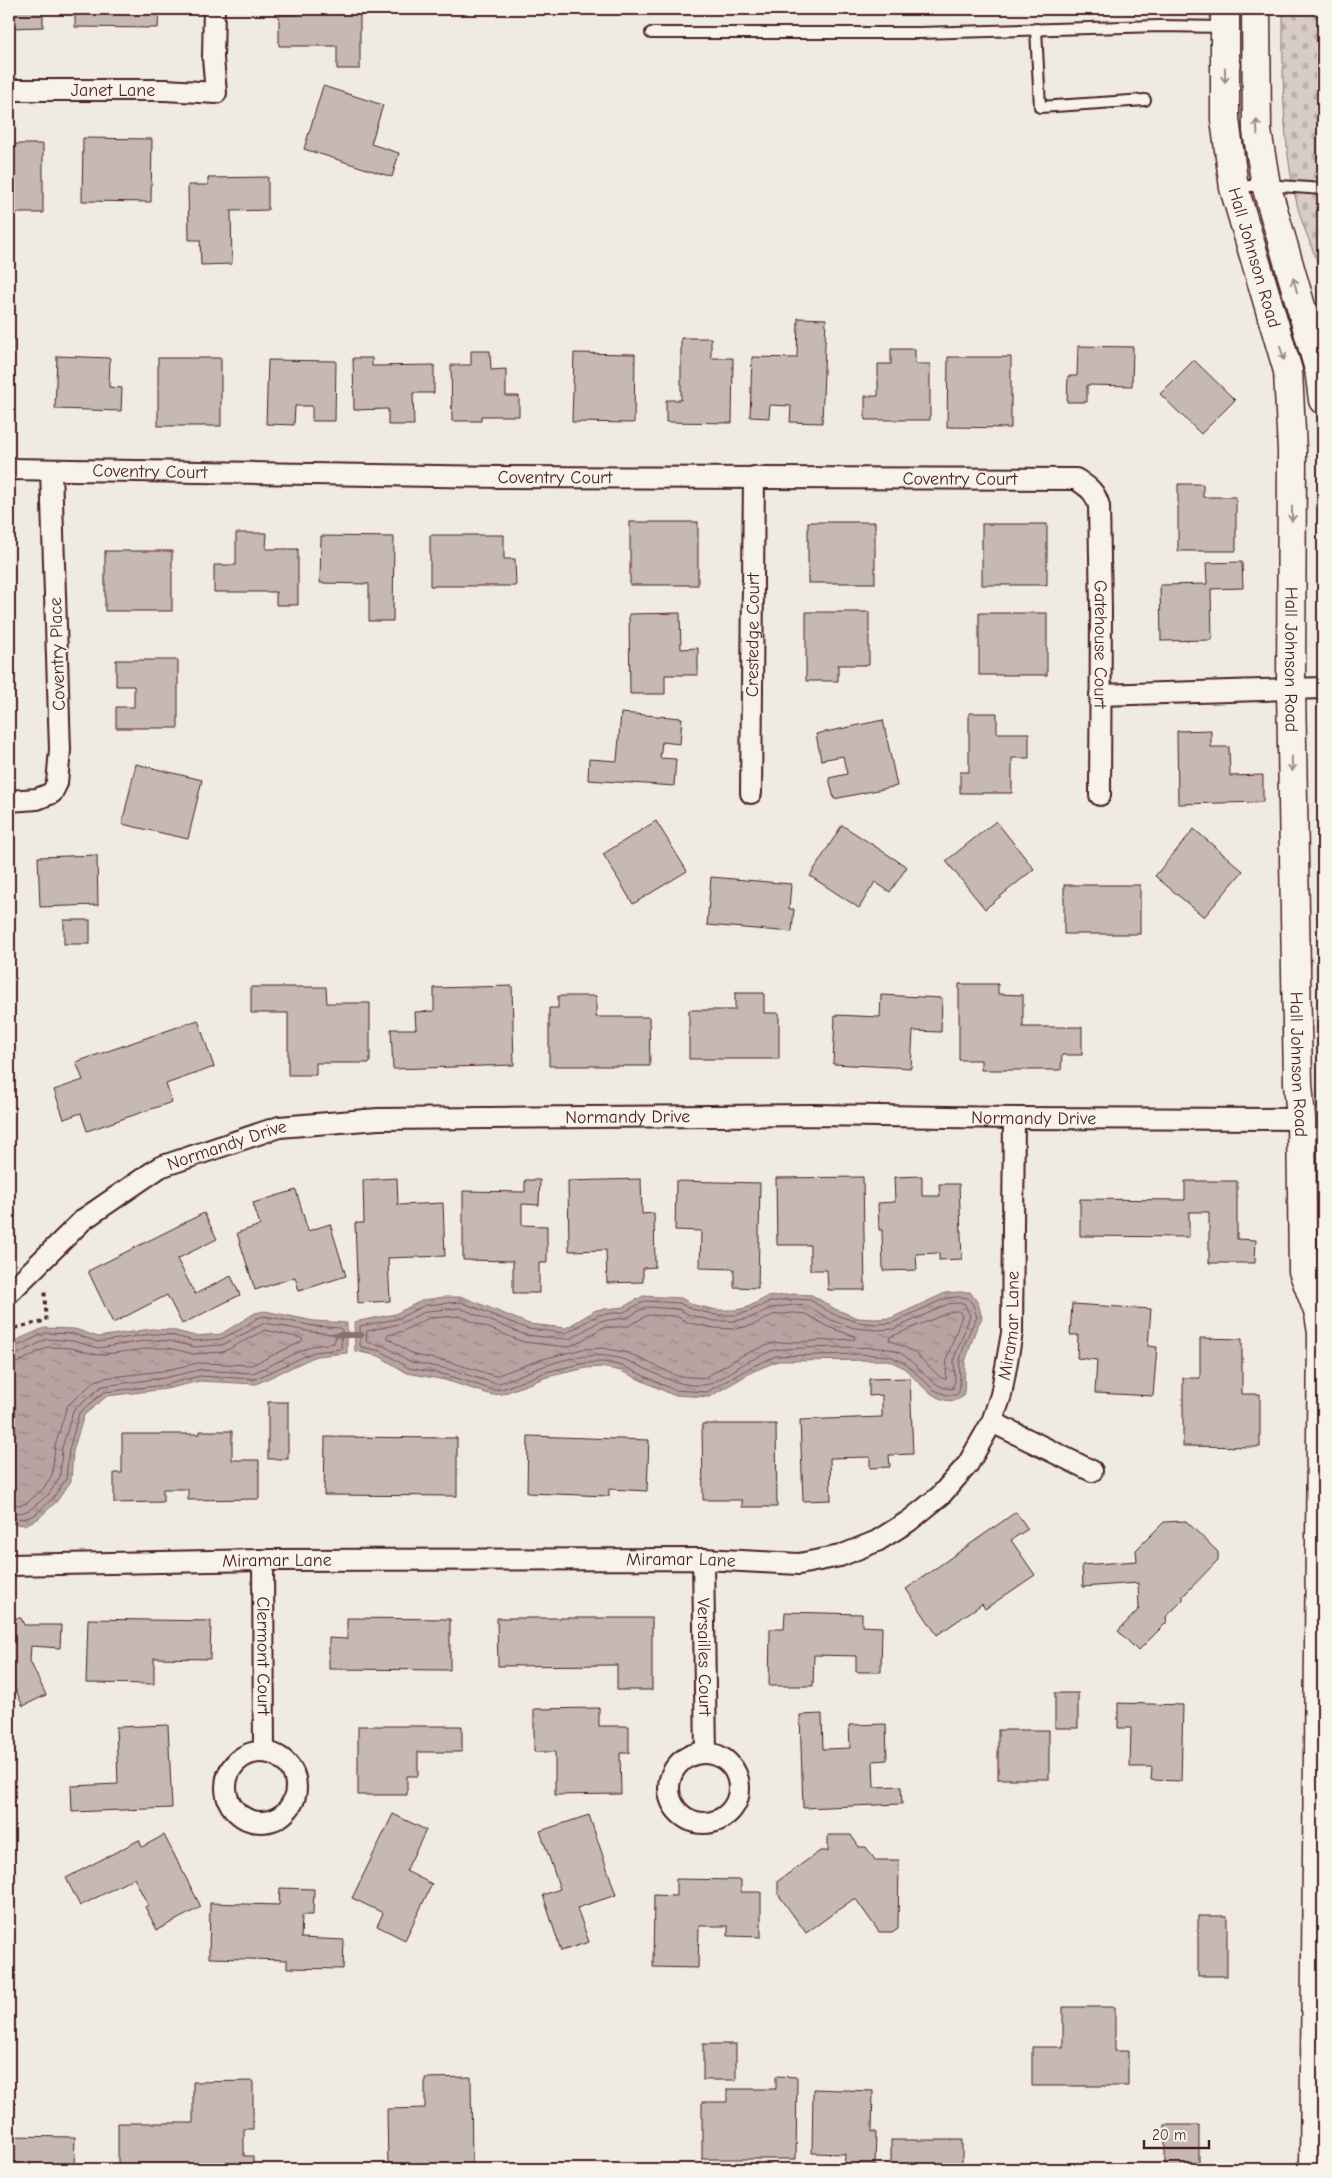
<svg xmlns="http://www.w3.org/2000/svg" width="1332" height="2178" viewBox="0 0 1332 2178" font-family="'Comic Neue',sans-serif">
<defs>
<pattern id="cemetery-stones" width="16" height="16" patternUnits="userSpaceOnUse" patternTransform="scale(1.25)"><rect width="16" height="16" fill="#d8cdc6"/><path d="M2 7V4a2 2 0 0 1 4 0v3zM10 15v-3a2 2 0 0 1 4 0v3z" fill="#bbb0aa"/></pattern>
<pattern id="water-ripples" width="26" height="14" patternUnits="userSpaceOnUse" patternTransform="scale(1.25)"><rect width="26" height="14" fill="#b7a4a2"/><path d="M2 4q2-2 4 0t4 0M15 11q2-2 4 0t4 0" fill="none" stroke="#978584"/></pattern>
</defs>
<rect width="100%" height="100%" fill="#f0ebe0"/>
<filter id="ink" filterUnits="userSpaceOnUse"><feTurbulence type="fractalNoise" baseFrequency=".02" numOctaves="2"/><feDisplacementMap in="SourceGraphic" scale="10" xChannelSelector="R" yChannelSelector="G"/><feConvolveMatrix kernelMatrix="1 2 1 2 8 2 1 2 1" color-interpolation-filters="sRGB"/></filter>
<g filter="url(#ink)">
<path fill="url(#cemetery-stones)" stroke="#917678" d="M1283 9H1323V280C1316 254 1303 230 1297 204 1281 140 1283 74 1283 9Z"/>
<g fill="url(#water-ripples)" stroke="#8b6f72">
<path d="M959 1292H970L978 1303 982 1318 976 1329 965 1362 964 1396C941 1412 920 1383 905 1369 900 1365 893 1363 887 1360L778 1361 754 1371 709 1397 673 1395 621 1371 603 1367 586 1368 547 1377 502 1394 492 1395 445 1380 407 1373 379 1356 355 1351 354 1322 395 1314 423 1300 444 1297H463L529 1324 566 1328 596 1310 623 1307 643 1296 681 1298 694 1305 717 1310H735L746 1308 767 1297 793 1294 812 1295 835 1309 858 1318 875 1319 891 1318 945 1293Z"/>
<polygon points="265,1311 314,1321 347,1323 347,1353 316,1356 256,1384 200,1381 166,1389 107,1396 84,1415 73,1451 71,1481 57,1501 38,1519 24,1525 9,1523 9,1347 19,1339 44,1328 75,1329 98,1337 151,1329 172,1330 195,1336 221,1334 255,1313"/>
</g>
<g fill="none" stroke-linecap="round" stroke-linejoin="round">
<g stroke="#76545b" stroke-width="1">
<path d="M960 1297 968 1298 973 1305 977 1317C970 1330 963 1346 960 1361 959 1371 961 1382 959 1392L956 1395H947L934 1390 906 1364 890 1356 859 1354 776 1356 751 1367 707 1392 674 1390 623 1366 603 1362 585 1363 546 1372 502 1389 493 1390 447 1375 409 1368 381 1351 361 1347 360 1345V1326L397 1319 425 1305 461 1302 528 1329 566 1333 598 1315 624 1312 645 1301 679 1303 692 1309 716 1315H735L748 1312 769 1302 793 1299 810 1300 833 1314 857 1322 876 1324 892 1323 946 1298Z"/>
<path d="M960 1303H964L970 1316 954 1359 955 1381 952 1389C926 1388 915 1354 889 1349 873 1346 784 1347 771 1351 763 1355 755 1358 747 1362 736 1368 714 1385 704 1385 671 1387 653 1370 625 1360 585 1346 538 1368 500 1383H494L448 1369 411 1362 384 1346 367 1342 366 1340 367 1331 399 1324 427 1311 460 1308 525 1335 566 1339 572 1338 600 1321 626 1318 646 1307 678 1309 690 1315 714 1321H735L750 1318 771 1308 793 1305 808 1306 831 1320 854 1328 875 1330 894 1329 948 1304Z"/>
<polygon points="959,1311 962,1316 947,1357 946,1379 941,1378 914,1352 889,1340 890,1337 950,1312"/>
<polygon points="793,1313 806,1314 828,1327 854,1336 855,1339 773,1343 745,1354 704,1378 677,1376 628,1353 603,1348 583,1349 543,1359 495,1376 450,1362 414,1355 386,1337 388,1335 403,1331 429,1318 459,1316 523,1342 567,1347 576,1344 602,1328 628,1326 648,1315 676,1316 689,1323 714,1328 735,1329 753,1325 773,1315"/>
<polyline points="9,1350 45,1333 74,1334 98,1342 151,1334 171,1335 194,1341 221,1339 241,1329 257,1318 265,1316 313,1326 340,1328 342,1330 341,1349 314,1352 255,1379 199,1376 165,1385 104,1392 79,1413 69,1450 66,1479 53,1498 35,1515 23,1519 9,1518"/>
<polyline points="9,1357 16,1355 47,1339 73,1341 98,1348 152,1340 170,1341 194,1347 222,1345 265,1323 312,1332 334,1334 336,1336 334,1343 312,1346 253,1373 199,1370 164,1378 102,1386 73,1411 62,1448 60,1477 49,1494 31,1509 22,1513 9,1512"/>
<polyline points="9,1364 17,1363 48,1347 71,1348 98,1355 152,1348 169,1348 193,1354 223,1352 265,1330 301,1338 303,1340 301,1342 252,1365 198,1363 162,1371 104,1378 95,1381 67,1406 55,1446 52,1475 43,1489 27,1503 21,1505 9,1504"/>
</g>
<polyline stroke="#8b6f72" stroke-width="6" points="338,1335 361,1335"/>
</g>
<g fill="#c6b8b3" stroke="#4a1f2b">
<polygon points="9,9 43,9 43,27 9,28"/>
<polygon points="75,9 159,9 158,28 75,27"/>
<polygon points="298,9 360,9 360,69 337,69 337,46 279,46 279,15 298,15"/>
<polygon points="323,86 383,105 371,144 399,153 392,177 304,149"/>
<polygon points="83,138 152,139 151,202 82,201"/>
<rect x="9" y="144" width="34" height="69"/>
<polygon points="268,177 268,210 231,211 232,264 201,265 200,240 189,240 188,185 208,185 208,178"/>
<polygon points="798,318 826,319 822,423 790,422 791,406 770,405 769,418 750,417 752,357 797,358"/>
<rect x="9" y="334" width="4" height="77"/>
<polygon points="681,338 711,338 711,358 733,358 732,423 666,422 666,400 681,400"/>
<polygon points="1078,346 1133,347 1132,386 1087,385 1087,402 1067,402 1068,376 1077,376"/>
<polygon points="891,349 915,349 915,364 930,364 930,420 865,420 865,396 878,396 878,364 891,364"/>
<polygon points="471,351 490,351 491,370 506,369 506,396 519,396 519,416 481,416 481,421 452,421 451,365 471,365"/>
<polygon points="574,353 635,354 634,423 572,422"/>
<polygon points="57,356 110,358 109,387 122,388 121,411 55,409"/>
<polygon points="948,357 1011,357 1011,428 947,427"/>
<rect x="158" y="358" width="63" height="68"/>
<polygon points="353,358 372,358 372,366 434,365 434,393 413,393 414,425 388,425 388,409 354,410"/>
<polygon points="268,360 336,361 335,421 312,421 312,406 295,406 294,425 266,424"/>
<polygon points="1194,360 1235,400 1201,434 1160,394"/>
<polygon points="1178,484 1203,484 1203,497 1236,497 1236,551 1178,551"/>
<rect x="630" y="522" width="68" height="63"/>
<rect x="808" y="522" width="67" height="61"/>
<rect x="982" y="524" width="65" height="61"/>
<polygon points="236,533 267,533 266,549 298,549 298,605 276,605 276,592 214,592 214,565 236,565"/>
<polygon points="430,535 504,535 504,559 515,559 516,586 430,586"/>
<polygon points="321,536 394,537 393,621 369,621 369,584 320,583"/>
<rect x="105" y="551" width="67" height="60"/>
<polygon points="1242,562 1243,588 1211,589 1212,640 1161,641 1160,585 1207,584 1206,563"/>
<polygon points="806,612 869,612 869,665 838,665 838,681 806,681"/>
<polygon points="680,613 681,649 698,648 698,675 665,675 665,694 630,694 629,614"/>
<rect x="979" y="613" width="68" height="62"/>
<polygon points="116,660 178,660 178,728 116,728 116,707 134,707 134,686 116,686"/>
<polygon points="621,713 682,718 680,744 662,742 660,758 676,759 674,786 588,780 589,759 617,761"/>
<polygon points="969,713 997,713 997,733 1029,733 1029,758 1012,758 1012,793 960,793 960,772 969,772"/>
<polygon points="883,720 897,786 834,799 829,778 847,774 843,756 821,760 816,734"/>
<polygon points="1211,730 1211,747 1229,747 1230,776 1263,775 1263,802 1178,804 1177,731"/>
<polygon points="136,764 202,780 188,839 122,824"/>
<polygon points="656,821 687,871 633,904 603,854"/>
<polygon points="996,821 1034,869 985,909 946,861"/>
<polygon points="842,825 907,867 890,892 875,882 859,908 810,876"/>
<polygon points="1194,829 1243,871 1204,917 1155,876"/>
<polygon points="97,855 98,905 40,907 38,857"/>
<polygon points="711,877 791,884 789,909 794,909 792,932 707,925"/>
<rect x="1064" y="885" width="76" height="49"/>
<rect x="64" y="920" width="26" height="24"/>
<polygon points="959,984 998,984 998,994 1023,995 1023,1027 1082,1027 1082,1055 1062,1055 1061,1070 981,1070 981,1060 959,1060"/>
<polygon points="512,986 514,1065 393,1069 391,1029 416,1029 415,1012 434,1011 434,988"/>
<polygon points="251,987 326,987 327,1003 370,1003 370,1063 316,1063 316,1075 288,1075 288,1013 251,1013"/>
<polygon points="735,993 764,993 764,1013 779,1013 779,1059 689,1059 689,1010 735,1010"/>
<polygon points="881,995 942,998 941,1032 913,1031 911,1068 833,1064 835,1015 880,1017"/>
<polygon points="558,996 596,996 596,1017 649,1017 650,1066 549,1066 549,1008 558,1008"/>
<polygon points="198,1020 214,1067 166,1084 172,1102 87,1131 81,1113 64,1119 54,1090 83,1080 76,1062"/>
<polygon points="922,1176 922,1196 940,1196 939,1184 959,1184 962,1259 939,1260 939,1253 916,1254 917,1270 883,1271 882,1230 879,1230 878,1203 895,1202 894,1177"/>
<polygon points="863,1177 865,1290 828,1290 827,1270 810,1270 810,1245 777,1245 776,1178"/>
<polygon points="397,1178 398,1205 443,1203 445,1256 388,1258 390,1301 358,1303 355,1223 364,1223 363,1180"/>
<polygon points="641,1179 642,1214 654,1213 655,1267 643,1268 643,1282 607,1283 606,1250 569,1251 568,1181"/>
<polygon points="525,1180 540,1180 539,1205 522,1204 522,1225 547,1226 547,1263 539,1263 539,1293 513,1293 513,1261 463,1260 463,1191 525,1192"/>
<polygon points="676,1181 760,1183 758,1288 734,1287 734,1269 700,1268 701,1231 675,1230"/>
<polygon points="1185,1181 1237,1181 1237,1239 1256,1240 1255,1263 1209,1263 1209,1212 1189,1212 1189,1237 1080,1236 1080,1199 1185,1200"/>
<polygon points="296,1190 308,1231 330,1224 346,1276 299,1291 295,1277 255,1290 237,1233 260,1225 253,1203"/>
<polygon points="204,1213 217,1239 177,1259 195,1294 231,1276 240,1295 182,1324 167,1295 113,1323 88,1271"/>
<polygon points="1072,1304 1151,1309 1148,1346 1157,1347 1153,1396 1095,1393 1097,1360 1077,1358 1078,1335 1070,1335"/>
<polygon points="1200,1338 1242,1339 1242,1394 1260,1394 1260,1447 1183,1446 1183,1378 1200,1378"/>
<polygon points="910,1378 913,1454 889,1455 890,1467 870,1468 870,1457 830,1458 831,1500 803,1501 800,1420 882,1417 882,1395 869,1396 869,1379"/>
<rect x="268" y="1402" width="20" height="57"/>
<polygon points="702,1424 776,1424 777,1507 742,1507 742,1500 703,1500"/>
<polygon points="200,1431 232,1431 232,1460 259,1460 259,1499 188,1500 188,1489 163,1489 163,1502 114,1503 114,1473 122,1473 122,1434 200,1434"/>
<polygon points="528,1436 649,1440 647,1491 609,1489 609,1496 527,1493"/>
<polygon points="325,1437 457,1438 457,1496 324,1495"/>
<polygon points="1016,1512 1028,1529 1011,1540 1035,1575 985,1609 982,1604 937,1635 906,1589"/>
<polygon points="1186,1521 1218,1552 1218,1560 1183,1596 1183,1600 1166,1617 1167,1622 1138,1651 1118,1631 1139,1609 1138,1583 1083,1587 1082,1565 1137,1561 1136,1550 1164,1522"/>
<polygon points="785,1612 862,1614 862,1626 882,1627 881,1672 856,1672 856,1656 814,1655 813,1686 769,1686 770,1629 784,1629"/>
<polygon points="9,1618 21,1618 24,1625 61,1625 60,1648 31,1646 30,1661 46,1695 23,1706 9,1676"/>
<polygon points="347,1618 450,1619 450,1670 329,1669 329,1638 347,1639"/>
<polygon points="497,1618 652,1618 652,1690 617,1690 617,1665 498,1666"/>
<polygon points="88,1619 211,1621 210,1659 154,1658 154,1684 86,1683"/>
<rect x="1055" y="1693" width="23" height="35"/>
<polygon points="1118,1703 1183,1705 1181,1781 1151,1780 1152,1767 1130,1767 1131,1728 1118,1728"/>
<polygon points="599,1708 599,1726 629,1726 629,1753 620,1753 621,1794 555,1795 555,1752 534,1752 534,1709"/>
<polygon points="822,1714 823,1749 850,1748 849,1725 886,1724 887,1760 873,1761 874,1787 901,1786 902,1804 803,1808 800,1715"/>
<polygon points="168,1725 172,1808 72,1812 71,1786 118,1784 116,1727"/>
<polygon points="358,1726 462,1726 462,1752 418,1752 418,1776 407,1776 407,1795 358,1795"/>
<rect x="998" y="1730" width="51" height="49"/>
<polygon points="393,1814 426,1830 406,1871 432,1884 405,1940 377,1926 383,1913 352,1898"/>
<polygon points="589,1815 616,1895 577,1908 589,1942 561,1951 543,1895 560,1889 540,1831"/>
<polygon points="164,1835 201,1907 157,1930 145,1907 148,1905 134,1878 80,1906 66,1878 139,1840 142,1847"/>
<polygon points="828,1835 851,1835 859,1847 866,1847 875,1860 899,1860 898,1928 892,1932 879,1932 855,1898 806,1933 778,1894 778,1881 820,1851 828,1851"/>
<polygon points="676,1879 741,1880 741,1892 761,1892 761,1937 728,1936 728,1926 699,1926 698,1968 653,1967 654,1895 676,1896"/>
<polygon points="280,1888 314,1889 313,1915 302,1915 301,1938 344,1940 343,1969 287,1968 287,1960 209,1958 210,1903 279,1905"/>
<rect x="1198" y="1916" width="29" height="60"/>
<polygon points="1063,2007 1115,2007 1115,2051 1128,2051 1128,2086 1032,2086 1032,2047 1063,2047"/>
<rect x="703" y="2044" width="33" height="36"/>
<polygon points="776,2076 797,2077 796,2159 702,2159 702,2102 727,2102 727,2089 776,2089"/>
<polygon points="471,2077 472,2169 388,2169 387,2109 425,2108 425,2078"/>
<polygon points="253,2081 253,2129 244,2129 244,2156 253,2156 253,2169 118,2169 118,2123 193,2123 193,2082"/>
<polygon points="813,2089 873,2091 872,2132 876,2132 875,2169 844,2169 845,2154 812,2153"/>
<rect x="1165" y="2125" width="34" height="44"/>
<polygon points="9,2136 75,2137 74,2169 9,2169"/>
<rect x="891" y="2140" width="71" height="29"/>
</g>
<g fill="none" stroke-linecap="round" stroke-linejoin="round">
<defs>
<g id="service">
<polyline points="1036,29 1040,107 1145,100"/>
<polyline points="651,33 919,33 1160,26 1225,27"/>
<polyline points="1235,187 1266,185 1323,189"/>
</g>
<g id="minor">
<path id="s1" d="M9 90H165L216 93 213 58 214 9"/>
<path id="s2" d="M9 469 500 477 1076 479C1088 487 1095 491 1099 506L1101 609 1100 795"/>
<polyline points="1100,695 1323,688"/>
<path id="s3" d="M751 793 754 477"/>
<polyline points="9,801 37,799 52,793 57,783 60,750 51,470"/>
<path id="s4" d="M9 1293 84 1219 160 1167 279 1127 378 1119 813 1115 1014 1118 1301 1119"/>
<polyline points="992,1422 1092,1471"/>
<path id="s5" d="M703 1559 706 1753"/>
<path id="s6" d="M263 1560 264 1752"/>
<path id="s7" d="M9 1565 263 1560 703 1559 799 1564 840 1556 877 1541 909 1521 940 1496 968 1464 992 1422 1001 1395 1012 1333 1014 1118"/>
<circle cx="261" cy="1787" r="35"/>
<circle cx="704" cy="1788" r="35"/>
</g>
<g id="secondary">
<path id="s8" d="M1225 9V119L1234 188 1288 371 1292 451 1291 689 1298 1083 1301 1119 1303 1271 1319 1314 1322 1333 1314 2169"/>
<polyline points="1256,9 1257,131 1266,185 1319,369 1323,400"/>
</g>
</defs>
<use href="#service" stroke="#4a1f2b" stroke-width="14"/>
<use href="#minor" stroke="#4a1f2b" stroke-width="24"/>
<use href="#secondary" stroke="#4a1f2b" stroke-width="31"/>
<polyline stroke="#4a1f2b" stroke-width="3" stroke-dasharray="4 4" stroke-linecap="butt" points="9,1333 18,1327 46,1321 45,1292"/>
<use href="#service" stroke="#f7f3e8" stroke-width="10"/>
<use href="#minor" stroke="#f7f3e8" stroke-width="20"/>
<use href="#secondary" stroke="#f7f3e8" stroke-width="28"/>
</g>
<defs><path id="oneway-shaft" d="M-6 0H5M1.5-3L5.5 0L1.5 3" fill="none" stroke-width="1.6" stroke-linecap="round" stroke-linejoin="round" transform="scale(1.25)"/></defs>
<g stroke="#a0898a">
<use href="#oneway-shaft" transform="translate(1225 75) rotate(90)"/>
<use href="#oneway-shaft" transform="translate(1257 127) rotate(-93)"/>
<use href="#oneway-shaft" transform="translate(1295 285) rotate(-106)"/>
<use href="#oneway-shaft" transform="translate(1282 353) rotate(74)"/>
<use href="#oneway-shaft" transform="translate(1292 514) rotate(90)"/>
<use href="#oneway-shaft" transform="translate(1292 764) rotate(89)"/>
</g>
</g>
<g text-anchor="middle" stroke-width="4" stroke-linejoin="round" paint-order="stroke">
<g font-size="18" fill="#4a1f2b" stroke="#f7f3e8">
<text dy="6" stroke="none"><textPath href="#s1" startOffset="104">Janet Lane</textPath></text>
<text dy="6" stroke="none"><textPath href="#s8" startOffset="252">Hall Johnson Road</textPath></text>
<text dy="6" stroke="none"><textPath href="#s2" startOffset="141">Coventry Court</textPath></text>
<text dy="6" stroke="none"><textPath href="#s2" startOffset="546">Coventry Court</textPath></text>
<text dy="6" stroke="none"><textPath href="#s2" startOffset="951">Coventry Court</textPath></text>
<text dy="6" stroke="none"><textPath href="#s3" startOffset="158">Crestedge Court</textPath></text>
<text dy="6" stroke="none"><textPath href="#s2" startOffset="1242">Gatehouse Court</textPath></text>
<text transform="translate(57 654) rotate(-92)" y="6">Coventry Place</text>
<text dy="6" stroke="none"><textPath href="#s8" startOffset="659">Hall Johnson Road</textPath></text>
<text dy="6" stroke="none"><textPath href="#s8" startOffset="1064">Hall Johnson Road</textPath></text>
<text dy="6" stroke="none"><textPath href="#s4" startOffset="672">Normandy Drive</textPath></text>
<text dy="6" stroke="none"><textPath href="#s4" startOffset="1078">Normandy Drive</textPath></text>
<text dy="6" stroke="none"><textPath href="#s4" startOffset="268">Normandy Drive</textPath></text>
<text dy="6" stroke="none"><textPath href="#s7" startOffset="1139">Miramar Lane</textPath></text>
<text dy="6" stroke="none"><textPath href="#s7" startOffset="268">Miramar Lane</textPath></text>
<text dy="6" stroke="none"><textPath href="#s7" startOffset="672">Miramar Lane</textPath></text>
<text dy="6" stroke="none"><textPath href="#s6" startOffset="96">Clermont Court</textPath></text>
<text dy="6" stroke="none"><textPath href="#s5" startOffset="98">Versailles Court</textPath></text>
</g>
</g>
<rect width="1332" height="2178" fill="none" stroke="#f7f3e8" stroke-width="30"/>
<rect x="15" y="15" width="1302" height="2148" fill="none" stroke="#4a1f2b" stroke-width="2" filter="url(#ink)"/>
<path d="M1144 2140v8h65v-8" fill="none" stroke="#4a1f2b" stroke-width="2.5"/>
<text x="1152" y="2140" font-size="15" fill="#4a1f2b" stroke="#f7f3e8" stroke-width="4" paint-order="stroke">20 m</text>
</svg>
